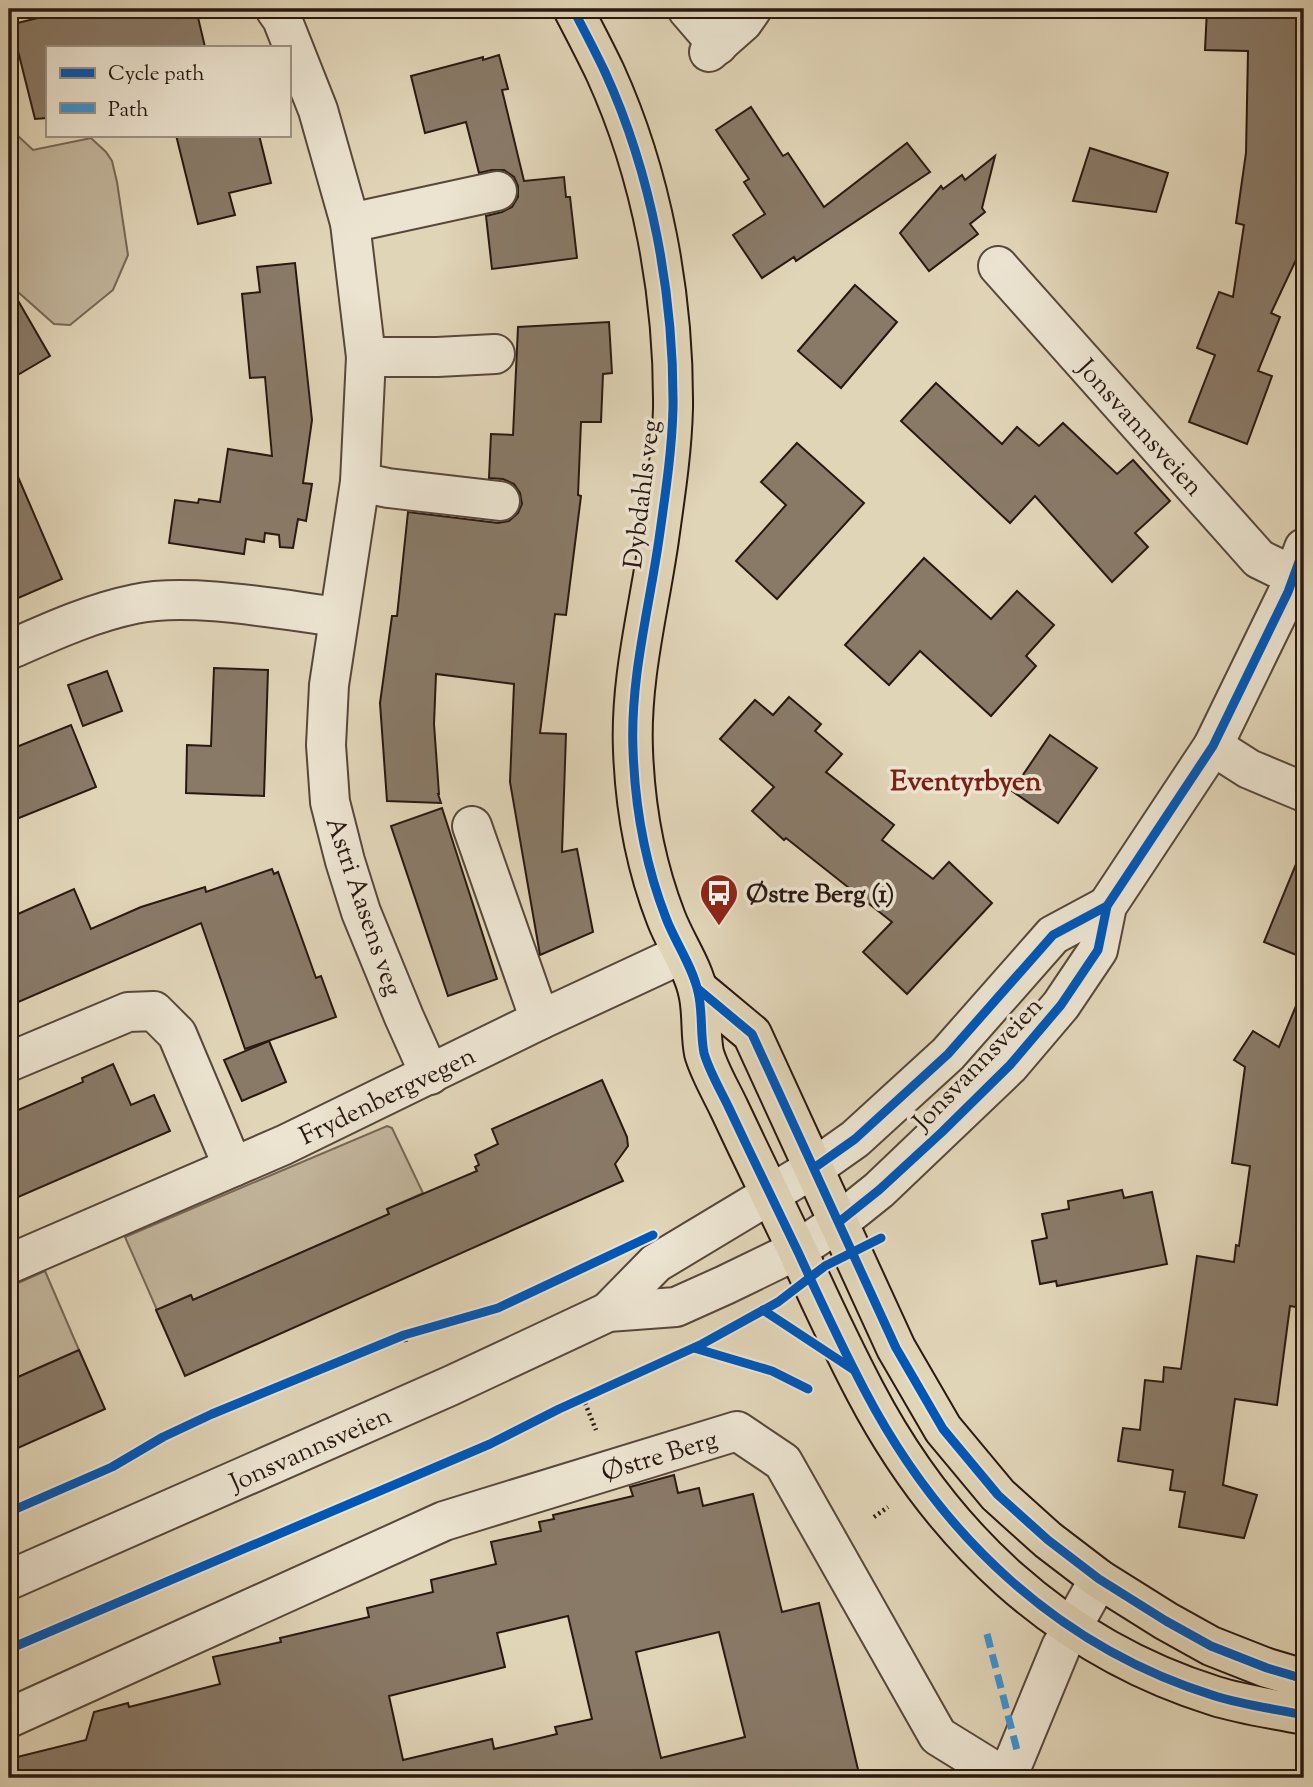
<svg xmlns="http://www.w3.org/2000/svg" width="1313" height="1787" viewBox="0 0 1313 1787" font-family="'Sorts Mill Goudy',serif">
<rect width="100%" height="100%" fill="#e1d5b8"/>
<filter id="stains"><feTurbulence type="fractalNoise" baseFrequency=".00286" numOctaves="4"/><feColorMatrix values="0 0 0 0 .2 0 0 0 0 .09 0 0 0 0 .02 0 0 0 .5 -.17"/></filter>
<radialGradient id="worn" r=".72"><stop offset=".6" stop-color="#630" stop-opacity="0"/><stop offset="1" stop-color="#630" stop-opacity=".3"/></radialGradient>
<g fill="#c2b59c" stroke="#766656" stroke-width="2">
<polygon points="9,135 18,136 33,150 91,138 106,152 112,161 117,182 128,255 113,290 70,325 54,324 9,284"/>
<polygon points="387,1126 392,1128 423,1193 387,1209 389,1214 193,1300 190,1295 157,1310 125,1237"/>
<polygon points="45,1271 79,1350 9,1381 9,1287"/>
</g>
<g fill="#897a68" stroke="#291811" stroke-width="2" fill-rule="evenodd">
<polygon points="75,9 196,9 205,47 47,47 47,118 35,119 17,47 9,47 9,25"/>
<polygon points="1207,9 1304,9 1304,97 1301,97 1298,177 1304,178 1303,245 1271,313 1280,317 1258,371 1272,376 1247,444 1189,422 1215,355 1197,348 1219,292 1233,297 1244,225 1236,223 1246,153 1248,51 1205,50"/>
<polygon points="499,55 508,89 502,90 524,181 564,177 566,197 570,197 577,258 492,269 486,216 502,212 512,207 518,197 518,186 514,177 504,170 492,170 479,173 466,122 425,133 411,76 483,57 483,60"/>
<polygon points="751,107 783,156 788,153 824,207 907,143 930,172 796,261 794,257 762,278 733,235 765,214 744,182 749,179 716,130"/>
<polygon points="176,135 259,135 271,183 229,193 235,215 198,224"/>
<polygon points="1090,148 1168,173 1156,212 1073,201"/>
<polygon points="995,156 982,208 985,212 970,224 978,234 929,271 900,233 941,186 943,189 962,175 965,180"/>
<polygon points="295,263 312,420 303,483 312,484 306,521 298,519 293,548 280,547 279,535 265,533 264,542 246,539 244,554 169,543 175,500 198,503 199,499 220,502 228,449 272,456 265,377 250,378 242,294 260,292 257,267"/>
<polygon points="9,285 50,356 9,380"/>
<polygon points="855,285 897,322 841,388 798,351"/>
<polygon points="609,322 612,373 603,374 601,422 581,422 578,495 581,496 566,615 555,614 540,733 566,734 562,852 577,849 593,932 540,955 510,782 514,684 436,674 434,724 439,794 438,794 441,803 387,801 380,703 392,616 397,616 408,512 498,523 509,521 518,513 522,504 520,493 514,484 503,479 489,478 491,434 513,435 518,327"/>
<polygon points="936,383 1002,444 1017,427 1039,446 1063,423 1117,474 1133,460 1170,501 1135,533 1148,547 1112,582 1035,496 1010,523 901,421"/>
<polygon points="797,443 864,503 777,599 736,561 786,505 761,482"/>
<polygon points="9,456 62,579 9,602"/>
<polygon points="924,558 991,619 1017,591 1054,625 1026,656 1036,666 991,716 920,651 889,685 845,645"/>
<polygon points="214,668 268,670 264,796 186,793 187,745 211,746"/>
<polygon points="107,671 122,711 83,726 68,685"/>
<polygon points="789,697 821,724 815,731 842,754 826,772 894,825 882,840 933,879 949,862 992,903 907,994 863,952 892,922 786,838 784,840 752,811 774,787 720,739 755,700 773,715"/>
<polygon points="71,725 96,787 9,822 9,750"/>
<polygon points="1050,735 1097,768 1058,823 1012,791"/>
<polygon points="442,808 497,979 448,996 391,826"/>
<polygon points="1303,847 1304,848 1304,958 1264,942"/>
<polygon points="272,869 274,874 278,872 316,978 321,976 336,1017 245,1049 201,923 9,1006 9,918 74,889 91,929 141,907 205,887 206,892"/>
<polygon points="1303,989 1304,1250 1296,1307 1290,1306 1277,1405 1235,1399 1223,1485 1257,1495 1244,1538 1179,1527 1185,1492 1170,1490 1173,1470 1118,1461 1123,1428 1140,1430 1145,1380 1163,1382 1164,1367 1181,1369 1197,1256 1234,1262 1236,1245 1239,1246 1250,1166 1232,1163 1245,1067 1234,1060 1253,1031 1279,1047"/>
<polygon points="269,1041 286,1082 242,1101 224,1060"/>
<polygon points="113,1064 131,1105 154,1095 170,1131 9,1201 9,1114 83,1082 82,1078"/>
<polygon points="602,1080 627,1137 628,1146 615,1164 623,1181 185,1376 156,1310 191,1295 193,1300 389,1214 387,1209 477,1171 475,1167 479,1165 475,1155 498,1144 492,1129"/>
<polygon points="1122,1190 1124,1198 1152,1192 1167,1264 1057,1286 1056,1281 1040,1284 1032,1241 1047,1238 1042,1214 1069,1209 1068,1201"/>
<polygon points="79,1350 105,1409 9,1452 9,1381"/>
<path d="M674 1475 678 1493 699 1488 703 1506 753 1494 782 1612 819 1603 860 1778H9V1759L86 1740 94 1712 128 1703 129 1707 220 1684 213 1657 281 1642 280 1638 369 1617 367 1608 433 1592 431 1580 496 1564 491 1542 541 1531 539 1522 554 1519 553 1515 633 1496 630 1487ZM568 1616 592 1719 555 1727 557 1734 494 1749 492 1739 403 1760 389 1696 505 1667 497 1633ZM719 1632 745 1737 661 1758 636 1652Z"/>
</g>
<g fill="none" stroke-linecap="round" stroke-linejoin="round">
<defs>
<g id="minor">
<polyline points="275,9 282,19 318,110 350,223 366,357 360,482 329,685 326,745 330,802 345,861 361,912 404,1017 430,1075"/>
<polyline points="687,9 718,45"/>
<polyline points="709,52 743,22 752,9"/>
<polyline points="350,223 497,191"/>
<polyline points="998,266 1259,559 1294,576"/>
<polyline points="366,357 437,357 495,354"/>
<polyline points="360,482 388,488 500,501"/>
<path d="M9 650C50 632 91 613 135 604 190 592 282 610 339 617"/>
<polyline points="1213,746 1249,769 1304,792"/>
<polyline points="472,826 540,1020"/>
<polyline points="9,1062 128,1012 154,1011 177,1034 233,1167"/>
<polyline points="9,1264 284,1145 540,1020 682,954"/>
<polyline points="608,1312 656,1263 814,1168 855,1139 948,1054 1053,935 1107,906"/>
<polyline points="9,1580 450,1386 608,1312 676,1307 725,1285 797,1250 839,1222 879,1190 1010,1065 1061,1005 1098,950 1107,906 1213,746 1288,592 1304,548"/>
<polyline points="9,1718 444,1521 737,1431 783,1462 938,1736 1006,1778"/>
<polyline points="1007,1778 1061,1647 1099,1579"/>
</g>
<g id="major">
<path d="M573 9C584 30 595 51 605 72 652 175 674 295 673 408 672 451 665 496 659 539 649 609 630 679 633 750 635 807 645 864 666 918 675 942 693 967 698 992 703 1012 700 1033 704 1053 709 1071 721 1091 729 1108 752 1157 776 1206 799 1254 820 1300 842 1347 865 1391 941 1536 1058 1647 1215 1696 1244 1705 1275 1709 1304 1715"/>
<polyline points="698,989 752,1034 896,1348 943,1429 998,1495 1048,1540 1099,1579 1166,1621 1211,1646 1267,1668 1304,1679"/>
</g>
</defs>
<use href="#minor" stroke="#57473b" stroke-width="42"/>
<use href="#major" stroke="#291811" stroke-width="42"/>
<g stroke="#291811" stroke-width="4.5" stroke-dasharray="2 3.5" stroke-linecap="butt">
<polyline points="404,1335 406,1342"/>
<polyline points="583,1398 596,1430"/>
<polyline points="874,1517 888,1507"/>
</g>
<use href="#minor" stroke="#ece4d1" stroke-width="38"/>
<use href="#major" stroke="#e1d5b8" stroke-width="38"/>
<polyline stroke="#3c93d3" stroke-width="7" stroke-dasharray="14 7" stroke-linecap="butt" points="987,1634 1018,1754"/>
<defs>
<g id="cycleway">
<path d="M573 9C584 30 595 51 605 72 652 175 674 295 673 408 672 451 665 496 659 539 649 609 630 679 633 750 635 807 645 864 666 918 675 942 693 967 698 992 703 1012 700 1033 704 1053 709 1071 721 1091 729 1108 752 1157 776 1206 799 1254 820 1300 842 1347 865 1391 941 1536 1058 1647 1215 1696 1244 1705 1275 1709 1304 1715"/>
<polyline points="698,989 752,1034 896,1348 943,1429 998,1495 1048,1540 1099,1579 1166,1621 1211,1646 1267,1668 1304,1679"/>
<polyline points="814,1168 855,1139 948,1054 1053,935 1107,906"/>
<polyline points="839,1222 879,1190 942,1132 1010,1065 1061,1005 1098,950 1107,906 1213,746 1288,592 1304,548"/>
<polyline points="763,1310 854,1370"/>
<polyline points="694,1348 772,1371 808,1389"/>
<polyline points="9,1512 112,1467 163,1437 212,1414 404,1335 498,1308 653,1235"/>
<polyline points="9,1649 490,1444 559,1409 702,1344 778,1302 825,1266 881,1238"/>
</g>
</defs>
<use href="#cycleway" stroke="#ece4d1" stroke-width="13"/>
<use href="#cycleway" stroke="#0057b8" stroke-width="9"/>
</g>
<defs>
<symbol id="bus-pin" viewBox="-11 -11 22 30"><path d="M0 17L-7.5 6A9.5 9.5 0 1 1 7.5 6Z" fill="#8f2418" stroke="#ece4d1"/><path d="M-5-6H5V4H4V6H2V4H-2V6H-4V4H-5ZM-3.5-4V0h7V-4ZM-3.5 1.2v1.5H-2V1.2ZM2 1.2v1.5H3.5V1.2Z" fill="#fff"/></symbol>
</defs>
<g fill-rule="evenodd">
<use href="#bus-pin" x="697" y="871" width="44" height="60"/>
</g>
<g text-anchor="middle" stroke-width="7" stroke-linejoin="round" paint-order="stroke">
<g font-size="26" fill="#291811" stroke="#ece4d1">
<text transform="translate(1141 427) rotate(48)" y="9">Jonsvannsveien</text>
<text transform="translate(641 494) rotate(-83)" y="9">Dybdahls veg</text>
<text transform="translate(365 906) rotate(71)" y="9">Astri Aasens veg</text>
<text transform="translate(977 1063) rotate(-46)" y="9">Jonsvannsveien</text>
<text transform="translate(387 1095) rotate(-26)" y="9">Frydenbergvegen</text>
<text transform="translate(310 1448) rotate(-24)" y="9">Jonsvannsveien</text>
<text transform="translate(659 1455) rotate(-17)" y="9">Østre Berg</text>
</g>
<g font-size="26" font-weight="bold" fill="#291811" stroke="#ece4d1" text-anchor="start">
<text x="746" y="902">Østre Berg (1)</text>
</g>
<g font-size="28" font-weight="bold" fill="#7a1f14" stroke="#ece4d1">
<text x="966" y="790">Eventyrbyen</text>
</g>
</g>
<rect width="1313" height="1787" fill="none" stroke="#e1d5b8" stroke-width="35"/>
<rect x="10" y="10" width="1292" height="1766" fill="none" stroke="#291811" stroke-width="3.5"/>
<rect x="18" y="18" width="1278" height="1752" fill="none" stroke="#291811" stroke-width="2"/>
<rect x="46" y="46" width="245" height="91" fill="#ece4d1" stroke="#9e9284" stroke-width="2"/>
<rect x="60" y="68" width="35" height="10" fill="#0057b8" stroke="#9e9284" stroke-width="2"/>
<text x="108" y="80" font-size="21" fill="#291811">Cycle path</text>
<rect x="60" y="103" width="35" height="10" fill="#3c93d3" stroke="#9e9284" stroke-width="2"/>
<text x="108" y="116" font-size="21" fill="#291811">Path</text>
<rect width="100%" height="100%" filter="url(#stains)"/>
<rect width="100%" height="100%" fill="url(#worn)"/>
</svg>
